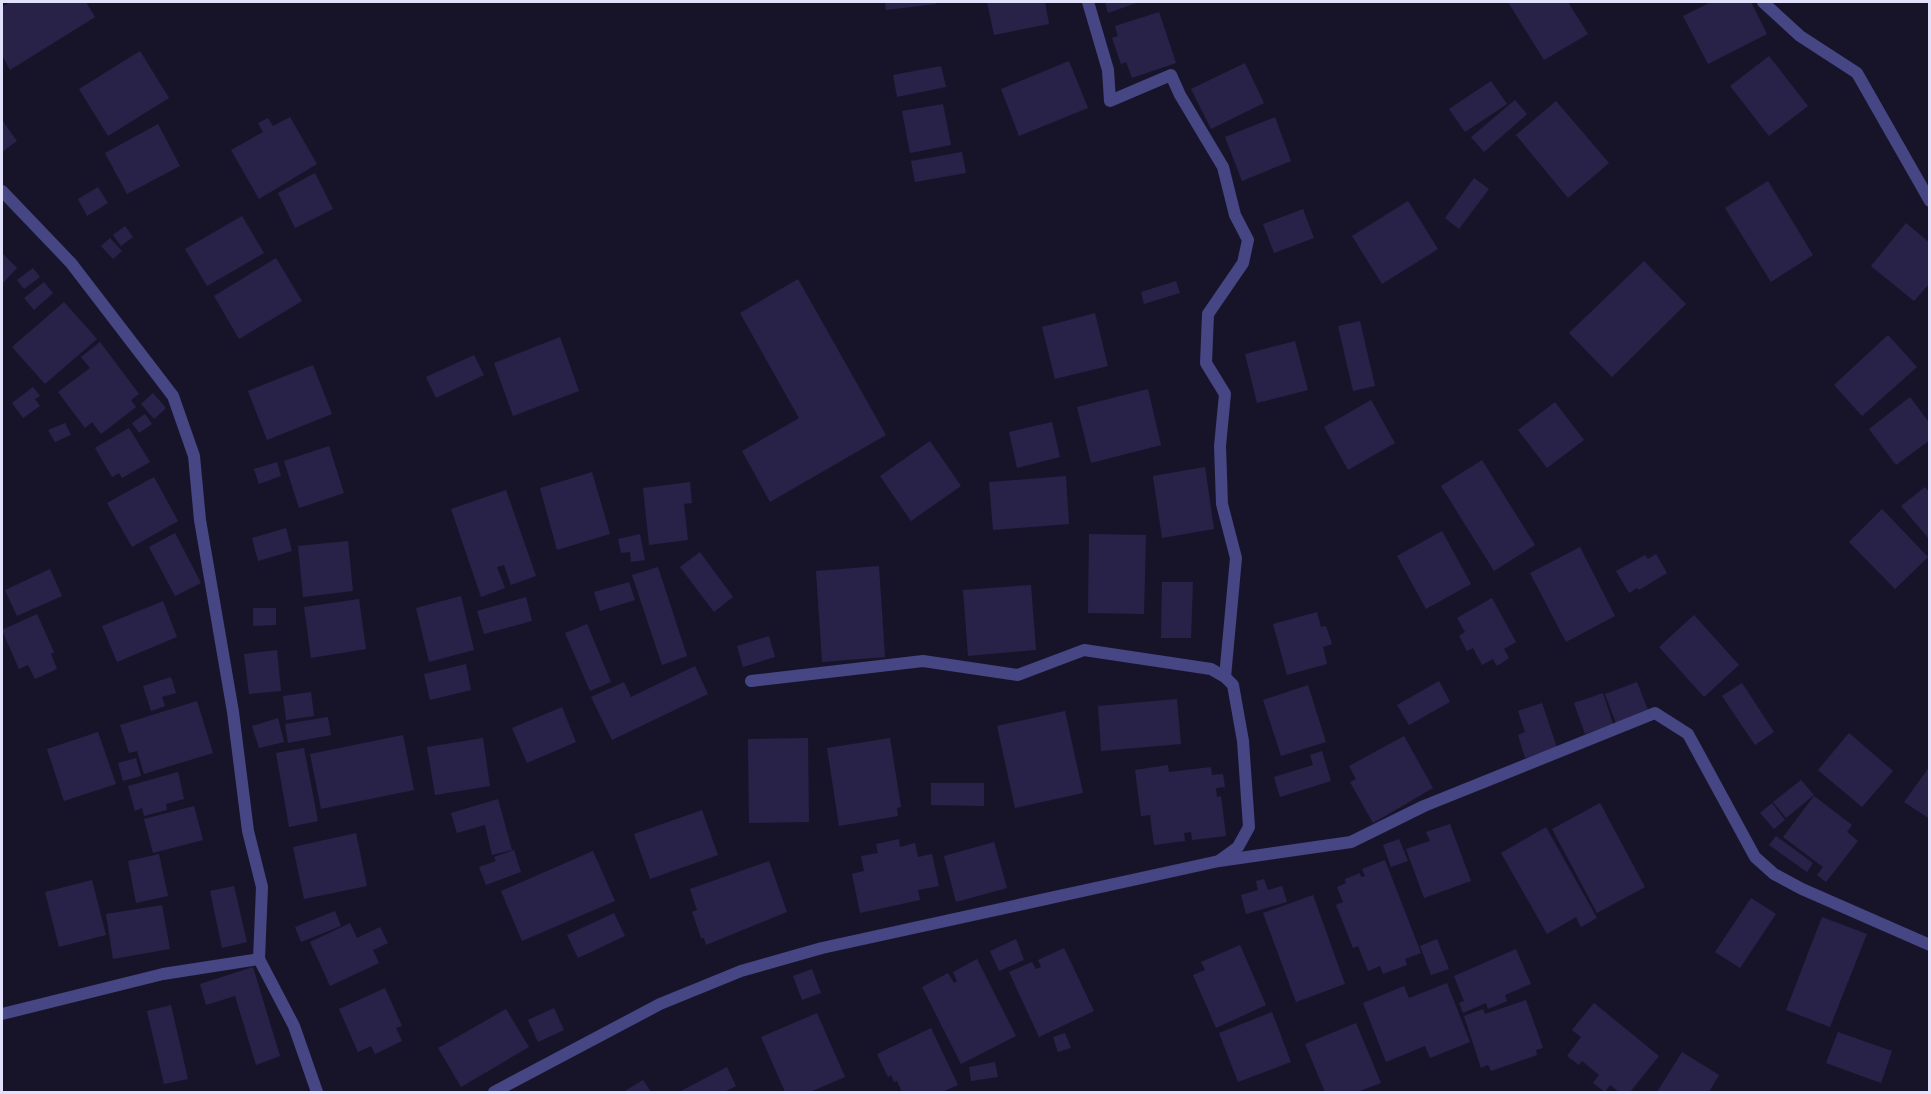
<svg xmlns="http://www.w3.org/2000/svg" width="1931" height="1094" viewBox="0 0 1931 1094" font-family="Roboto,sans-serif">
<rect width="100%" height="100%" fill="#17142a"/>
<g fill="#282248">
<polygon points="10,2 86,2 95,17 10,70 2,55 2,7"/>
<polygon points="885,2 936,2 936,4 886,10"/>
<polygon points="987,2 1045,2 1049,24 994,35"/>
<polygon points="1105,2 1139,2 1108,13"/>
<polygon points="1508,2 1568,2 1588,34 1544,60"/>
<polygon points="1711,2 1751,2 1767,34 1708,64 1683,16"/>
<polygon points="1159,12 1176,63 1132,78 1126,62 1121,64 1112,38 1118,36 1115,26"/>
<polygon points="140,51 169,98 108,136 79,89"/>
<polygon points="1769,56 1808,106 1769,136 1730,86"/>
<polygon points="1069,61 1088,108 1019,136 1001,89"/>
<polygon points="1245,63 1264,103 1211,129 1191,89"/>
<polygon points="941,66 946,87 897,97 893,75"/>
<polygon points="1491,81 1507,104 1465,132 1449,109"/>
<polygon points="1515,100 1527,114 1484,152 1471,137"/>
<polygon points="1556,101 1609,163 1568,198 1516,135"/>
<polygon points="943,104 951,145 910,153 902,111"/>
<polygon points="290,117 317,164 259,199 231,150 263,132 258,123 268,118 273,126"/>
<polygon points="1275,117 1291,161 1242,181 1225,137"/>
<polygon points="2,120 17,141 2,152"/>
<polygon points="158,124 180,166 127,194 105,153"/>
<polygon points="962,152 966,173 915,182 911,161"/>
<polygon points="315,173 333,209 295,228 278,193"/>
<polygon points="1474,178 1489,189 1459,229 1445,218"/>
<polygon points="1768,181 1813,255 1771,282 1725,208"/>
<polygon points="98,187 108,203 87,216 78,199"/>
<polygon points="1408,201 1438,249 1382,284 1352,236"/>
<polygon points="1303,209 1314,238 1274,253 1263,224"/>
<polygon points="242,216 264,253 207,286 185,249"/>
<polygon points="1906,223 1930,243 1930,283 1914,301 1871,266"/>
<polygon points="125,226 133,237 121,246 113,235"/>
<polygon points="110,238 122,251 113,259 101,246"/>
<polygon points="2,253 17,268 2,284"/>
<polygon points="276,258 302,301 239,339 214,296"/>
<polygon points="1644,261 1686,304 1612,377 1569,333"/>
<polygon points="33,268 40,277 24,289 17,280"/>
<polygon points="798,279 886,435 770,502 742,451 799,418 740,313"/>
<polygon points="1176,281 1180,293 1144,304 1141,292"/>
<polygon points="44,282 53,293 34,310 24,298"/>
<polygon points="64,302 97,339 45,384 12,347"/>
<polygon points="1095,313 1108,366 1055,379 1042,327"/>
<polygon points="1360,321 1375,386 1353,391 1338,326"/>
<polygon points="1888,335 1917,367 1862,416 1834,385"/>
<polygon points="560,337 579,391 513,416 494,363"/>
<polygon points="1295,341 1308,390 1257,403 1245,354"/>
<polygon points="100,342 139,394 131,400 136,407 101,434 92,422 85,428 58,392 90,368 81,357"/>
<polygon points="474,355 484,375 436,398 426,377"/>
<polygon points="313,365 332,414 267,440 248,391"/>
<polygon points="33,387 40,396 35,399 40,406 23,418 12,403"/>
<polygon points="1148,389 1161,445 1091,463 1077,407"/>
<polygon points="153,393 166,408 154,419 141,404"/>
<polygon points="1910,397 1930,424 1930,440 1896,465 1869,429"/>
<polygon points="1371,400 1395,443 1348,470 1324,427"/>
<polygon points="1555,402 1584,440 1547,468 1518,430"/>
<polygon points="145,414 152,424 139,433 132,423"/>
<polygon points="1052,422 1060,457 1017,468 1009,432"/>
<polygon points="65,423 71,435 55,442 48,430"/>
<polygon points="129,428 150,462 122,478 119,473 112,477 95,448"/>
<polygon points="930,441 961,486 911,521 880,476"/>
<polygon points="329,446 344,493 299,508 284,461"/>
<polygon points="1482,460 1535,545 1494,571 1441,486"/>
<polygon points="277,462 281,476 259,484 254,469"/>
<polygon points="1205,467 1214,529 1162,538 1153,476"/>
<polygon points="592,472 610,534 557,550 540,488"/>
<polygon points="1066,476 1069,524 993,530 989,482"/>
<polygon points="154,477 178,521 132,547 107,503"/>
<polygon points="690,482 692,503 684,504 688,540 649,545 643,488"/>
<polygon points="1925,487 1930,493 1930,540 1901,506"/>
<polygon points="506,490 536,576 511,585 504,565 497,567 505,588 481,597 451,509"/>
<polygon points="1882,509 1928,557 1895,589 1849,542"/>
<polygon points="286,528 292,551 258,561 252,538"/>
<polygon points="1442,531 1471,584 1426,609 1397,556"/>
<polygon points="175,533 201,583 175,596 149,547"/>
<polygon points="640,534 645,560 631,562 630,552 621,553 618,539"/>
<polygon points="1089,534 1146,535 1144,614 1088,613"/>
<polygon points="348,541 353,591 303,597 298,546"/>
<polygon points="1580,547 1615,616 1566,642 1530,573"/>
<polygon points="700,552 733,597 714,612 680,567"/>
<polygon points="1656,554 1667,573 1639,590 1637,588 1629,593 1616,571 1645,555 1648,559"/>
<polygon points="879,566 885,657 822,662 816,571"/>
<polygon points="658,567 687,656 662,665 632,575"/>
<polygon points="50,569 62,596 17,616 5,590"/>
<polygon points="629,582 635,600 600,611 594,592"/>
<polygon points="1162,582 1193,582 1191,638 1161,638"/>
<polygon points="1031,585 1036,650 968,656 963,590"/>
<polygon points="461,596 474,650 429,662 416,608"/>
<polygon points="526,597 532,621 484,634 477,611"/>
<polygon points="1492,598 1516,642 1504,649 1509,658 1497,666 1493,659 1482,665 1473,648 1467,651 1459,636 1465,632 1457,618"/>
<polygon points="359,599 366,649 311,658 304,607"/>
<polygon points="163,601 177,637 117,662 102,626"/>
<polygon points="253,608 276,608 276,625 253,626"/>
<polygon points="1317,612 1321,627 1326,626 1332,644 1323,647 1327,664 1287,675 1273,624"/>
<polygon points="37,614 54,652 51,654 57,669 35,679 28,665 19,669 2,630"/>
<polygon points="1694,615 1739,665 1704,697 1659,647"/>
<polygon points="587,624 611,682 590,691 565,633"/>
<polygon points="769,636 775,657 743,667 737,646"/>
<polygon points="277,650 281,691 249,694 244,654"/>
<polygon points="466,664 471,690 430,700 424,674"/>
<polygon points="695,666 708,694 612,740 591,697 624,682 631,697"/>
<polygon points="171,677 176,693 162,697 165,706 151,711 143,686"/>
<polygon points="1439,681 1450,702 1409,725 1397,705"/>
<polygon points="1637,682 1648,710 1616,723 1605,694"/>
<polygon points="1742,683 1774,732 1755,745 1722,696"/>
<polygon points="1308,685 1326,742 1281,756 1263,700"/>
<polygon points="311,692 314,716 286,720 283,696"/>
<polygon points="1603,693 1613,724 1585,734 1574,703"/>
<polygon points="1177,699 1181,744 1101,751 1098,706"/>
<polygon points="197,701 213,753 144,774 137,751 129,753 120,725"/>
<polygon points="1542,703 1557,748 1525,758 1518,735 1525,732 1518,711"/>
<polygon points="562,707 576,742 527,763 512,728"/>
<polygon points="1065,711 1083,793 1015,808 997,726"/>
<polygon points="328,717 331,735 288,743 285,724"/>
<polygon points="278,718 284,742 259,748 252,726"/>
<polygon points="98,732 116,784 64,801 47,749"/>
<polygon points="1849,733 1893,771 1862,807 1818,770"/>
<polygon points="403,735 414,790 321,809 310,754"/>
<polygon points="1404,736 1433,788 1373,823 1350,782 1356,779 1349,766"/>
<polygon points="483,738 490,786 435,795 427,747"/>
<polygon points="808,738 809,822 749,823 748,739"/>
<polygon points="890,738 901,807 897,808 898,816 839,826 827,748"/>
<polygon points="304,748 318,821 289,827 276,753"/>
<polygon points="1322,751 1331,781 1280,797 1274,777 1313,765 1310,755"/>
<polygon points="136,758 141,776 123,781 118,763"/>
<polygon points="1168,765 1169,772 1211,767 1212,775 1223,774 1225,787 1216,788 1217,797 1221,796 1226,836 1192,840 1191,832 1184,833 1185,841 1154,845 1150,815 1141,816 1135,770"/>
<polygon points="1930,766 1930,819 1904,802"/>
<polygon points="178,772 184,799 166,804 167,810 144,816 142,808 135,811 128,786"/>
<polygon points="1801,780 1814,795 1786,818 1773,802"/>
<polygon points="931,783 984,783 984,806 931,805"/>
<polygon points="1814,796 1852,825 1847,832 1858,841 1826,882 1817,875 1823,867 1783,837"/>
<polygon points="498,799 512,850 492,855 485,825 457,833 451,813"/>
<polygon points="1600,803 1645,887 1597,913 1552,829"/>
<polygon points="1772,803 1785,820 1774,829 1760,813"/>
<polygon points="194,806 203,840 153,853 144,819"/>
<polygon points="702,810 718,855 650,879 634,834"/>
<polygon points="1450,824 1471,881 1424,898 1406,849 1430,841 1426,832"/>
<polygon points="1546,827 1597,918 1581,927 1576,917 1547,934 1501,853"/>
<polygon points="356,833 367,886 304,899 293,847"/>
<polygon points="1776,836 1813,863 1807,872 1769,845"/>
<polygon points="899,839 900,847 915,843 918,857 932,854 939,886 918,890 920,900 860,913 852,874 864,871 861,856 878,853 876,844"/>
<polygon points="1399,839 1408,861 1391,867 1383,845"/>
<polygon points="994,842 1007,888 956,902 944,856"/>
<polygon points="514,850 521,872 486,885 479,867 496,861 494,857"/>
<polygon points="593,851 615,901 522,941 501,891"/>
<polygon points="159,854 168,896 136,903 128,861"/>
<polygon points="1385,860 1421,953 1405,959 1407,965 1383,974 1380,966 1368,971 1358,946 1353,948 1336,905 1343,902 1337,887 1346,883 1345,879 1360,873 1361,877 1365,876 1362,869"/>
<polygon points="769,861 787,912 706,945 704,938 701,938 692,912 697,910 690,889"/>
<polygon points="1264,879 1268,890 1282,886 1287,902 1246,914 1241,895 1258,890 1256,881"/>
<polygon points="92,880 106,935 59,947 45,892"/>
<polygon points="234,886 247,942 222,948 210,891"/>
<polygon points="1313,895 1345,984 1296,1002 1263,913"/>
<polygon points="1751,898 1776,914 1740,968 1715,952"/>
<polygon points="162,905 170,949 113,959 106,914"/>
<polygon points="335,911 341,926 301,942 295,927"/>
<polygon points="614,913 625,936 578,958 567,935"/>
<polygon points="1822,917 1867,934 1830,1027 1786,1010"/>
<polygon points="350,923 357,938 380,927 388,943 373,950 379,963 330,986 310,942"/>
<polygon points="1016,939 1024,960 999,971 990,951"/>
<polygon points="1437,939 1449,969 1431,975 1420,946"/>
<polygon points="1240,945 1266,1005 1216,1028 1193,975 1205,970 1201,962"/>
<polygon points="1064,948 1094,1011 1039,1037 1009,972 1032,962 1036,969 1041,967 1038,960"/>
<polygon points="1516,949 1531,984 1505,995 1507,1001 1488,1009 1486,1003 1463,1013 1459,1003 1464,1001 1454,976"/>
<polygon points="977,959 1016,1036 961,1064 922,987 948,973 954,983 957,981 953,972"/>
<polygon points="253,967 280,1056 256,1065 235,996 206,1005 200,984"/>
<polygon points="812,969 821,993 802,1000 793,976"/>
<polygon points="1447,983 1470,1042 1430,1058 1425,1046 1386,1062 1363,1003 1404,986 1409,998"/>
<polygon points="385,988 402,1026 396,1028 402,1041 375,1054 371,1046 358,1052 339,1009"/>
<polygon points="1526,1000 1543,1048 1536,1050 1537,1055 1491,1071 1488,1065 1481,1068 1464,1016 1483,1009 1485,1014"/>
<polygon points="1594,1003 1659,1056 1630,1092 1619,1092 1610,1085 1605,1092 1593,1083 1599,1075 1582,1061 1579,1065 1567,1056 1581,1037 1572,1030"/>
<polygon points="171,1005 188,1079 164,1084 147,1011"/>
<polygon points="554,1008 564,1030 538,1042 528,1020"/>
<polygon points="506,1009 529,1047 461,1087 438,1048"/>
<polygon points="1272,1012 1291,1062 1238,1082 1219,1033"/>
<polygon points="817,1013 845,1077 810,1092 785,1092 761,1037"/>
<polygon points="1356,1023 1381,1083 1357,1092 1325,1092 1305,1044"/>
<polygon points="931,1028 958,1085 942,1092 902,1092 897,1081 894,1082 891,1075 888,1077 877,1054"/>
<polygon points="1838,1032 1892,1051 1881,1083 1826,1063"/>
<polygon points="1065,1033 1071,1048 1058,1052 1053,1037"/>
<polygon points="1682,1052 1719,1075 1709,1092 1657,1092"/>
<polygon points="995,1062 998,1077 971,1081 969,1067"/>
<polygon points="727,1067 736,1086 724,1092 679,1092"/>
<polygon points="643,1080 651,1092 623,1092"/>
</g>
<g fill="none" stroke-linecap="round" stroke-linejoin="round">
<g stroke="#454683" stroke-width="12">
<polyline points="1088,2 1108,70 1110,101 1171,75 1180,95 1223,167 1235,215 1248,240 1243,263 1208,314 1206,363 1225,394 1220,446 1222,504 1236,558 1225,677"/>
<polyline points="1763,2 1800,36 1857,73 1930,201"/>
<polyline points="2,191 71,263 173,396 194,456 200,520 233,712 248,831 262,887 259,959 294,1026 317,1092"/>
<polyline points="751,681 923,661 1018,675 1084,650 1211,669 1225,677 1233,685 1243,741 1249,827 1238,847 1220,860"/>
<polyline points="2,1014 163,974 259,959"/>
<polyline points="494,1092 660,1004 741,971 822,948 1219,861 1351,842 1424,806 1655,713 1688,734 1755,857 1774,874 1802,889 1930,945"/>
</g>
</g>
<rect width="1931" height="1094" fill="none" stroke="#e2e1fb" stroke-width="6"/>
</svg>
